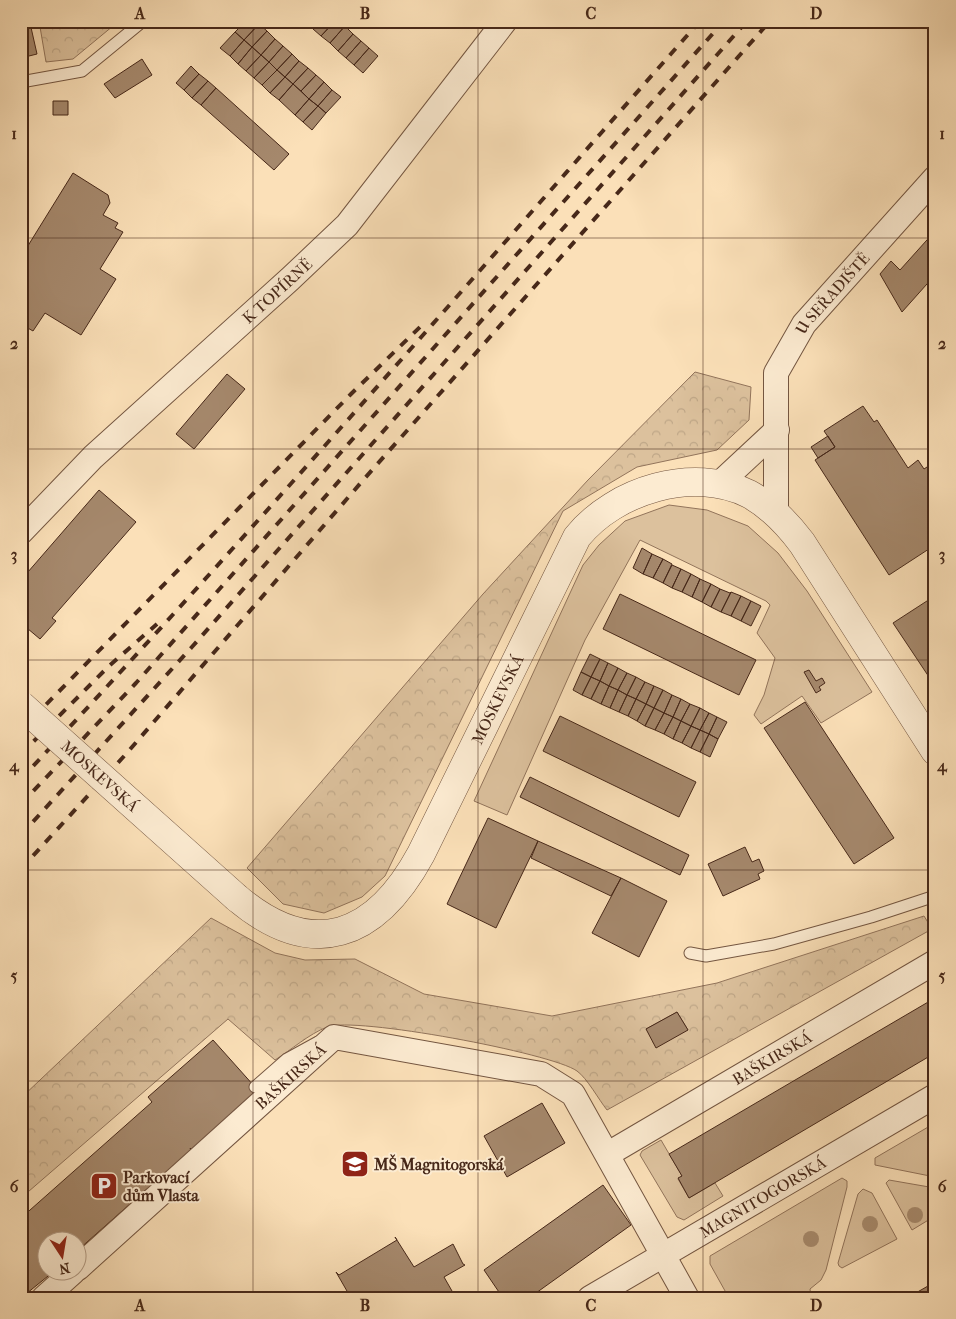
<svg xmlns="http://www.w3.org/2000/svg" width="956" height="1319" font-family="'IM FELL French Canon',serif">
<defs>
<pattern id="forest-crowns" width="20" height="18" patternUnits="userSpaceOnUse" patternTransform="scale(1.25)"><rect width="20" height="18" fill="#dcc19d"/><path d="M2 6a3 3 0 1 1 6 0M12 15a3 3 0 1 1 6 0" fill="none" stroke="#bea687"/></pattern>
</defs>
<rect width="100%" height="100%" fill="#fbe0b8"/>
<filter id="stains"><feTurbulence type="fractalNoise" baseFrequency=".004" numOctaves="4"/><feColorMatrix values="0 0 0 0 .2 0 0 0 0 .09 0 0 0 0 .02 0 0 0 .5 -.17"/></filter>
<radialGradient id="worn" r=".72"><stop offset=".6" stop-color="#630" stop-opacity="0"/><stop offset="1" stop-color="#630" stop-opacity=".3"/></radialGradient>
<path fill="#dcc19d" stroke="#92745b" d="M669 505 707 510 748 526 778 553 807 591 872 692 821 723 802 696 761 724 754 715 764 695 775 658 757 633 770 605 766 601 640 540 585 640 507 815 474 801 583 565 599 545 625 521Z
M935 1123V1177L875 1165V1158Z
M661 1140 682 1176 678 1179 689 1198 715 1183 723 1196 684 1220 677 1217 640 1155 642 1151Z
M842 1178 847 1181V1187L826 1270 821 1280 810 1289 811 1298H729L710 1264V1256Z
M889 1180 935 1188V1216L912 1230 886 1183Z
M863 1189 872 1193 897 1239 842 1268 839 1266 838 1263 858 1194Z"/>
<path fill="url(#forest-crowns)" stroke="#92745b" fill-rule="evenodd" d="M39 21H119L73 59 46 62Z
M695 372 751 387 749 420 717 450 637 467 563 511 385 876 362 897 324 913 283 904 247 868 483 594 588 480Z
M924 916 932 929 607 1110C599 1100 587 1078 577 1071 552 1053 354 1016 327 1027 309 1034 291 1050 275 1060L228 1019 21 1198V1098L211 918 275 953 305 960 355 959 424 994 552 1016 717 983ZM677 1012 688 1030 646 1029Z"/>
<path fill="#a5886c" stroke="#472819" d="M246 21H256L259 24 244 40 235 32Z
M320 21H335L321 36 313 29Z
M335 21 345 26 330 43 321 36Z
M30 23 37 54 21 58V25Z
M259 24 267 31 252 47 244 40Z
M345 26 353 34 338 51 330 43Z
M267 31 275 39 261 55 252 47Z
M235 32 244 40 230 56 220 48Z
M353 34 361 41 346 58 338 51Z
M275 39 283 46 269 62 261 55Z
M244 40 252 47 238 64 230 56Z
M361 41 369 48 354 65 346 58Z
M283 46 292 54 277 70 269 62Z
M252 47 261 55 246 71 238 64Z
M369 48 378 56 363 73 354 65Z
M292 54 299 61 285 77 277 70Z
M261 55 269 62 254 78 246 71Z
M142 59 152 75 115 98 104 84Z
M299 61 308 68 293 84 285 77Z
M269 62 277 70 262 85 254 78Z
M191 66 199 74 184 90 176 83Z
M308 68 316 75 301 91 293 84Z
M277 70 285 77 270 93 262 85Z
M199 74 208 81 192 98 184 90Z
M316 75 324 82 309 99 301 91Z
M285 77 293 84 279 100 270 93Z
M208 81 216 88 201 105 192 98Z
M324 82 332 90 318 106 309 99Z
M293 84 309 99 295 115 279 100Z
M216 88 289 154 274 170 201 105Z
M332 90 341 97 326 113 318 106Z
M309 99 318 106 303 122 295 115Z
M53 101H68V115H53Z
M318 106 326 113 312 130 303 122Z
M73 173 108 195 110 203 103 215 118 223 115 228 123 232 100 269 116 279 81 335 45 313 33 331 26 327 21 331V257Z
M935 231V275L902 312 880 274 891 261 900 270Z
M227 374 245 389 194 449 176 434Z
M863 406 874 422 877 420 908 468 918 460 924 469 933 463 935 466V545L889 575 815 460 835 447 824 431Z
M828 436 835 447 818 458 811 447Z
M99 490 136 522 52 618 56 621 40 639 21 623V580Z
M642 548 652 554 643 574 633 568Z
M652 554 663 559 653 578 643 574Z
M663 559 672 564 663 583 653 578Z
M672 565 681 569 672 588 663 583Z
M681 569 691 574 682 592 672 588Z
M691 574 700 579 692 597 682 592Z
M700 579 711 584 702 602 692 597Z
M711 584 720 589 711 607 702 602Z
M720 589 730 593 731 592 721 612 711 607Z
M731 592 741 596 731 616 721 612Z
M620 594 756 660 739 695 603 629Z
M741 596 751 601 741 621 731 616Z
M930 599 935 606V686L893 623Z
M751 601 761 606 751 626 741 621Z
M590 654 600 659 591 677 581 672Z
M600 659 608 663 600 681 591 677Z
M608 663 618 668 609 686 600 681Z
M618 668 627 673 618 690 609 686Z
M809 670 816 681 822 678 825 683 819 687 821 690 816 693 804 672Z
M581 672 591 677 582 695 573 690Z
M627 673 636 677 627 695 618 690Z
M591 677 600 681 591 699 582 695Z
M636 677 645 682 636 699 627 695Z
M600 681 609 686 601 704 591 699Z
M645 682 654 686 646 704 636 699Z
M609 686 618 690 610 708 601 704Z
M654 686 663 690 654 708 646 704Z
M618 690 627 695 619 712 610 708Z
M663 690 672 695 664 713 654 708Z
M627 695 636 699 628 716 619 712Z
M672 695 681 699 673 717 664 713Z
M636 699 646 704 637 721 628 716Z
M681 699 690 704 681 721 673 717Z
M805 702 894 838 854 864 764 728Z
M646 704 654 708 645 726 637 721Z
M690 704 700 708 691 726 681 721Z
M654 708 664 713 655 730 645 726Z
M700 708 709 713 700 730 691 726Z
M664 713 673 717 664 734 655 730Z
M709 713 717 717 709 734 700 730Z
M560 716 696 782 679 817 543 751Z
M673 717 681 721 673 739 664 734Z
M717 717 727 722 718 739 709 734Z
M681 721 691 726 682 743 673 739Z
M691 726 700 730 691 748 682 743Z
M700 730 709 734 700 752 691 748Z
M709 734 718 739 710 757 700 752Z
M530 777 689 855 680 875 520 797Z
M488 818 538 841 496 928 447 904Z
M538 841 621 878 611 896 531 858Z
M745 847 752 862 759 859 764 871 758 874 760 879 723 896 708 864Z
M621 878 667 901 639 957 592 933Z
M935 998V1053L689 1198 678 1178 682 1176 669 1154Z
M677 1012 688 1030 656 1048 646 1029Z
M213 1040 263 1096 196 1154 190 1148 191 1150 78 1250V1242H48V1272H53L21 1298V1218L152 1102 148 1097Z
M542 1103 565 1143 507 1177 484 1136Z
M603 1185 631 1225 529 1298H503L484 1270Z
M395 1237 414 1267 453 1244 463 1264 465 1265 444 1277 456 1298H351L336 1272 339 1275 397 1240Z
M935 1282V1298H907Z"/>
<g fill="none" stroke-linecap="round" stroke-linejoin="round">
<g stroke="#745641" stroke-width="13">
<path id="service" d="M21 82 82 71 143 21
M690 953 706 956 774 944 871 917 935 896
M255 1087 287 1059 318 1042"/>
</g>
<g stroke="#745641" stroke-width="26">
<g id="minor">
<path d="M719 484 777 430"/>
<path id="s1" d="M776 513V373L804 324 935 178"/>
<path id="s2" d="M21 532 93 457 290 279 347 225 505 21"/>
<path id="s3" d="M608 1154 935 962"/>
<path id="s4" d="M78 1268 334 1037 541 1074 573 1094 687 1298"/>
<path d="M44 1298 73 1272"/>
<path id="s5" d="M590 1298 935 1096"/>
</g>
</g>
<g stroke="#745641" stroke-width="29">
<g id="tertiary">
<path id="s6" d="M237 898C313 962 376 937 421 854L577 537C615 490 693 466 749 494 771 506 787 523 802 543L935 751"/>
</g>
</g>
<use href="#service" stroke="#fcebd1" stroke-width="11"/>
<use href="#minor" stroke="#fcebd1" stroke-width="24"/>
<use href="#tertiary" stroke="#fcebd1" stroke-width="28"/>
<path stroke="#472819" stroke-width="4" stroke-dasharray="9 9" stroke-linecap="butt" d="M21 730 351 394 421 326
M21 754 109 666 157 624
M21 779C253 532 475 275 700 21
M21 804 136 683 724 21
M21 835 191 648 747 21
M21 869 126 754 365 478 770 21"/>
<g stroke="#745641" stroke-width="29" stroke-linecap="butt">
<g id="tertiary-bridge">
<path id="s7" d="M21 705 237 898"/>
</g>
</g>
<use href="#tertiary-bridge" stroke="#fcebd1" stroke-width="28"/>
</g>
<g fill="#a88c6f">
<circle cx="915" cy="1215" r="8"/>
<circle cx="870" cy="1224" r="8"/>
<circle cx="811" cy="1239" r="8"/>
</g>
<path fill="none" stroke="#472819" stroke-width="1" stroke-opacity="0.55" d="M253 21V1298M478 21V1298M703 21V1298M21 238H935M21 449H935M21 660H935M21 870H935M21 1081H935"/>
<defs>
<g id="school-square" transform="scale(1.4375)"><rect x="-9" y="-9" width="18" height="18" rx="4" fill="#8f2418" stroke="#fcebd1"/><path d="M0-5L7-2L0 1L-7-2ZM-4 1L0 2.5L4 1V4Q0 6-4 4Z" fill="#fff"/></g>
<g id="parking-square" transform="scale(1.4375)"><rect x="-9" y="-9" width="18" height="18" rx="4" fill="#8f2418" stroke="#fcebd1"/><path d="M-3.5-5.5H1a3.5 3.5 0 0 1 0 7H-1V5.5H-3.5ZM-1-3.4V-.6H.8a1.4 1.4 0 0 0 0-2.8Z" fill="#fff"/></g>
</defs>
<g fill-rule="evenodd">
<use href="#school-square" x="355" y="1164"/>
<use href="#parking-square" x="104" y="1186"/>
</g>
<g text-anchor="middle" dominant-baseline="central" stroke-width="4" stroke-linejoin="round" paint-order="stroke">
<g font-size="16" fill="#472819" stroke="#fcebd1">
<text stroke="none"><textPath href="#s2" startOffset="352">K TOPÍRNĚ</textPath></text>
<text stroke="none"><textPath href="#s1" startOffset="238">U SEŘADIŠTĚ</textPath></text>
<text stroke="none"><textPath href="#s6" startOffset="400">MOSKEVSKÁ</textPath></text>
<text stroke="none"><textPath href="#s7" startOffset="106">MOSKEVSKÁ</textPath></text>
<text stroke="none"><textPath href="#s3" startOffset="190">BAŠKIRSKÁ</textPath></text>
<text stroke="none"><textPath href="#s4" startOffset="286">BAŠKIRSKÁ</textPath></text>
<text stroke="none"><textPath href="#s5" startOffset="200">MAGNITOGORSKÁ</textPath></text>
</g>
<g font-size="16" font-weight="bold" fill="#472819" stroke="#fcebd1" text-anchor="start">
<text x="374" y="1164">MŠ Magnitogorská</text>
<text x="123" y="1177">Parkovací<tspan x="123" dy="18">dům Vlasta</tspan></text>
</g>
</g>
<rect width="956" height="1319" fill="none" stroke="#fbe0b8" stroke-width="55"/>
<g transform="translate(62 1256) rotate(168)"><circle r="24" fill="#fcebd1" stroke="#b49d87"/>
<path d="M0-4L9 19L0 12L-9 19Z" fill="#8f2418"/>
<text y="-8" font-size="14" font-weight="bold" text-anchor="middle" fill="#472819">N</text>
</g>
<rect x="28" y="28" width="900" height="1264" fill="none" stroke="#472819" stroke-width="2"/>
<g font-size="16" text-anchor="middle" font-weight="bold" fill="#472819">
<text x="140" y="19">A</text>
<text x="365" y="19">B</text>
<text x="591" y="19">C</text>
<text x="816" y="19">D</text>
<text x="14" y="139">1</text>
<text x="942" y="139">1</text>
<text x="14" y="349">2</text>
<text x="942" y="349">2</text>
<text x="14" y="560">3</text>
<text x="942" y="560">3</text>
<text x="14" y="771">4</text>
<text x="942" y="771">4</text>
<text x="14" y="981">5</text>
<text x="942" y="981">5</text>
<text x="14" y="1192">6</text>
<text x="942" y="1192">6</text>
<text x="140" y="1311">A</text>
<text x="365" y="1311">B</text>
<text x="591" y="1311">C</text>
<text x="816" y="1311">D</text>
</g>
<rect width="100%" height="100%" filter="url(#stains)"/>
<rect width="100%" height="100%" fill="url(#worn)"/>
</svg>
